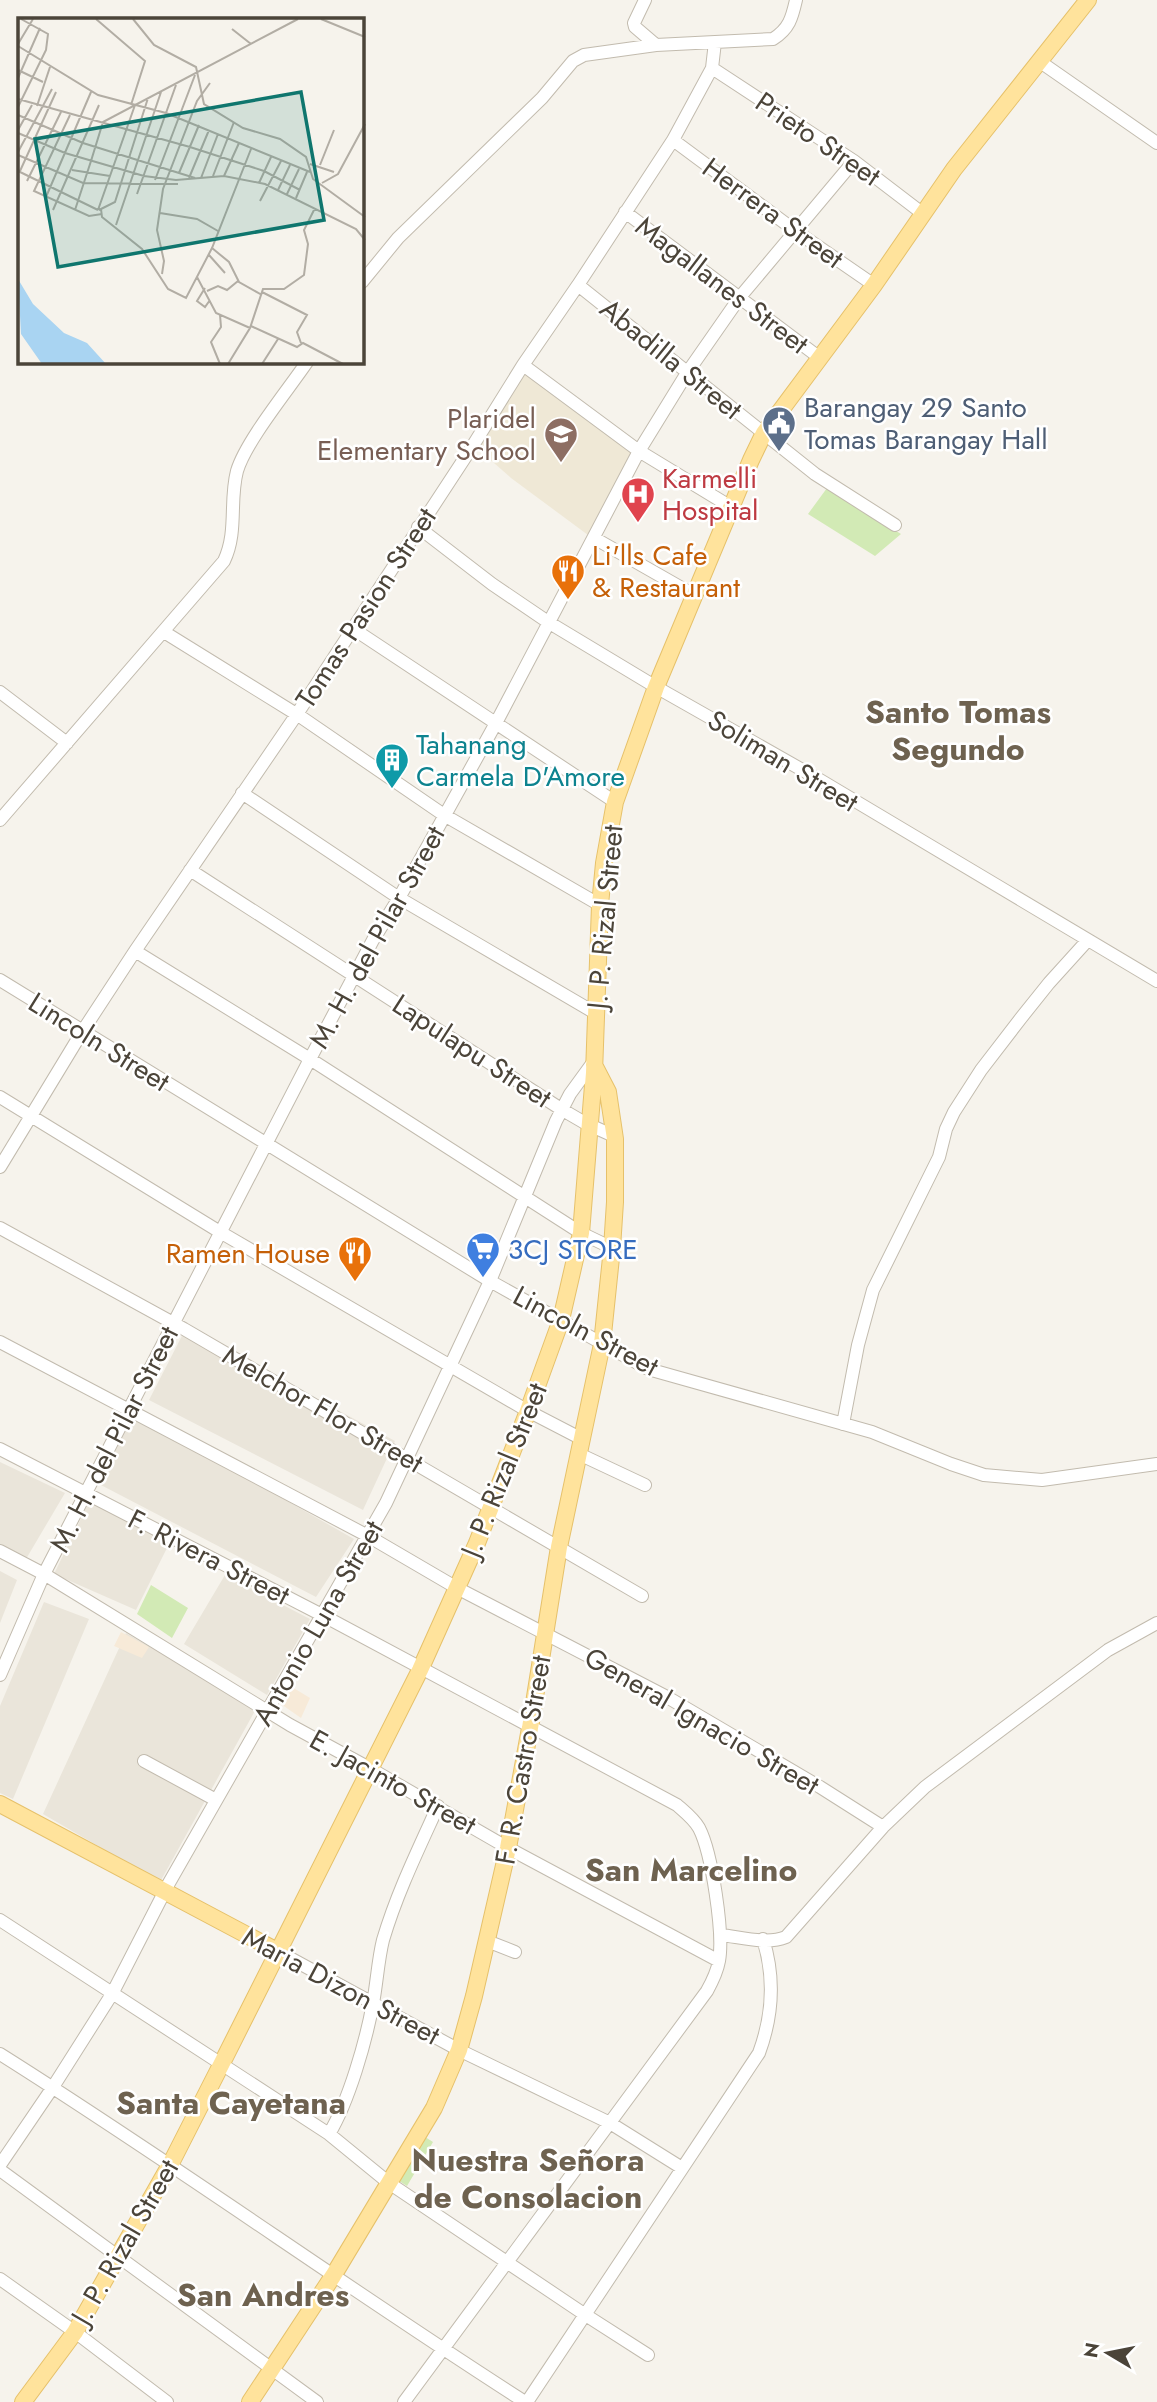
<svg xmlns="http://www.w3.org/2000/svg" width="1157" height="2402" font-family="Jost,sans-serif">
<rect width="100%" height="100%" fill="#f6f3ec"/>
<path fill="#eae5da" d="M186 1328 395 1441 363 1510 149 1400Z
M134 1414 354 1539 316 1597 99 1484Z
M0 1462 65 1493 26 1559 0 1546Z
M91 1498 172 1538 136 1610 54 1574Z
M0 1571 17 1580 0 1623Z
M225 1575 310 1619 267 1695 184 1644Z
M44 1602 89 1619 13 1799 0 1793V1706Z
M126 1633 256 1709 160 1882 43 1814Z"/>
<path fill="#f7ead8" d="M121 1632 149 1647 142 1658 114 1646Z
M292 1687 310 1698 301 1718 281 1704Z"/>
<path fill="#efe8d6" d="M522 371 634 451 588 535 511 478 478 449Z"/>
<path fill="#d2eab5" d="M827 488 901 534 875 556 808 514Z
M151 1585 188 1608 172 1638 137 1614Z
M422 2135 433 2142 407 2186 396 2179Z"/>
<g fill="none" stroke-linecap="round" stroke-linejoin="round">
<g stroke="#c2bbae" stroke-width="14">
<path id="minor" d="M645 0 634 23 635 27 656 45
M1039 61 1157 143
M712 68 854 161 922 213
M673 140 797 232 874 285
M625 212 820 358
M362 282 398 238 542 98 573 61 584 55 656 45 773 39C789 29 792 18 796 0
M578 285 815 474 895 525
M523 365 639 451 731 507
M418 527 492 584 548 622 656 687 820 780 1157 981
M594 538 694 595
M352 628 615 802
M164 632 301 717 444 815 600 905
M0 692 67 743
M242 793 399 898 597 1014
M0 820 224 561C238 532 229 501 237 471 246 441 288 390 307 362
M190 870 561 1109 585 1123 614 1136
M135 951 310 1059 581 1233 612 1248
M0 980 490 1281 648 1369 872 1432 951 1464 984 1475 1042 1480 1157 1464
M0 1097 220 1232 528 1411 582 1439
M0 1167 82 1032 135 951 297 714 472 447 523 365 578 285 673 140 712 68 715 42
M0 1228 184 1329 642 1596
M0 1342 368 1536 457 1588 667 1697 820 1787 883 1827
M843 1424 858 1345 873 1290 939 1157 946 1129 954 1112 981 1070 1021 1018 1049 983 1087 941
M0 1449 322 1615 677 1805C685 1812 694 1819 699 1828 712 1853 724 1934 719 1961 717 1972 712 1982 707 1991L404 2402
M579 1454 645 1485
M0 1551 44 1574 290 1725 371 1769 508 1848 719 1961
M0 1675 44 1574 310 1059 373 940 399 898 496 723 639 451 687 373 740 297 854 161
M144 1761 216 1800
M0 1920 329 2134 389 2183 584 2314 648 2355
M721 1935C740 1937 767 1945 786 1937L883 1827 925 1787 1108 1650 1157 1623
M487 1941 515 1952
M277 1951 459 2050 610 2123 682 2168
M0 2054C178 2166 348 2289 525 2402
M329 2134C349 2101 366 2041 373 2003 377 1982 378 1960 383 1940 397 1893 418 1850 438 1806
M0 2165 53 2087 112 1994 169 1883 386 1503 490 1281 556 1121 570 1094 594 1061
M0 2170 317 2402
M0 2279 75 2332 167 2402
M527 2402 759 2053C773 2015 775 1977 763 1939"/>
</g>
<g stroke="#e6c16a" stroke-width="18">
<path id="major" d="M0 1804 277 1951
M23 2402 75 2332 170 2165 221 2065 420 1670 477 1543 528 1411 561 1320 581 1233 594 1073 600 905 604 863 615 802 656 687 751 460 764 433 874 285 954 169 1088 0
M250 2402 333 2276 434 2108 459 2050 474 1996 508 1848 530 1728 559 1547 602 1344 612 1248 615 1202V1139L608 1092 594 1065"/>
</g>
<use href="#minor" stroke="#fff" stroke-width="12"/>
<use href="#major" stroke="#ffe39c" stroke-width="16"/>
</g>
<defs>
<g id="civic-pin" transform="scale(1.75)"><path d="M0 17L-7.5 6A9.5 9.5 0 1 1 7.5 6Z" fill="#5c6f8a" stroke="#fff"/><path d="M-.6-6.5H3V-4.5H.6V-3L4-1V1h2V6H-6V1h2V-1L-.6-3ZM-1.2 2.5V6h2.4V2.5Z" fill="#fff"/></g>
<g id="school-pin" transform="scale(1.75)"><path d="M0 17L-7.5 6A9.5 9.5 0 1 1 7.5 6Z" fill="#8d6e63" stroke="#fff"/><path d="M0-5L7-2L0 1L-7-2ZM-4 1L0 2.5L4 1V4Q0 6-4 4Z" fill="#fff"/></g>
<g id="hospital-pin" transform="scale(1.75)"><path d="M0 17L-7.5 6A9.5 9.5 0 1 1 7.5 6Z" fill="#e0444e" stroke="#fff"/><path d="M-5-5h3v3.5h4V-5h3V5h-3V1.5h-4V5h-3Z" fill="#fff"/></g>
<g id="restaurant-pin" transform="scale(1.75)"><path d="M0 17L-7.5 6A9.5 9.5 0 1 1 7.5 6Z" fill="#e8710a" stroke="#fff"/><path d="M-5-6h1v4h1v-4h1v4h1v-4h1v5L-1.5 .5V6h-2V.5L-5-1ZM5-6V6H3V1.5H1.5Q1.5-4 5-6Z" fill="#fff"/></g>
<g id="building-pin" transform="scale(1.75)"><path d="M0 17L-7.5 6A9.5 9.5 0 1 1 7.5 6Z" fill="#0f9aa8" stroke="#fff"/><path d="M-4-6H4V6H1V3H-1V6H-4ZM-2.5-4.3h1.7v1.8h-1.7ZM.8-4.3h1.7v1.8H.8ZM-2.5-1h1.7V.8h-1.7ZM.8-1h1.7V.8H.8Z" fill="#fff"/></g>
<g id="supermarket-pin" transform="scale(1.75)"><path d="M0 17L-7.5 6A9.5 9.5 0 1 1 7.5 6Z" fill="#3f7fe0" stroke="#fff"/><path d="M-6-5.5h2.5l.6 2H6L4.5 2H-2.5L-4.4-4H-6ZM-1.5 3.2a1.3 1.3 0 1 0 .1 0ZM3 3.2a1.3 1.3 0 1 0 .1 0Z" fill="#fff"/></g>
</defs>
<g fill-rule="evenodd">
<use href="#civic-pin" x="779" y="423"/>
<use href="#school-pin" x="561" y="434"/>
<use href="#hospital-pin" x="638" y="494"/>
<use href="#restaurant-pin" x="568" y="571"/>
<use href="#building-pin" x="392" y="760"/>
<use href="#supermarket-pin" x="483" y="1249"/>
<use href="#restaurant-pin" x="355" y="1253"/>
</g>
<g text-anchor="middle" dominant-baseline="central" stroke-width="5" stroke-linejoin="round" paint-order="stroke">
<g font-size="28" fill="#4b4439" stroke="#fff">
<text transform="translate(818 139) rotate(34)">Prieto Street</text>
<text transform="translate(773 213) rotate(36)">Herrera Street</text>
<text transform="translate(722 285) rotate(37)">Magallanes Street</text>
<text transform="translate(671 359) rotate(39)">Abadilla Street</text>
<text transform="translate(366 608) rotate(-57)">Tomas Pasion Street</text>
<text transform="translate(783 761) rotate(31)">Soliman Street</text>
<text transform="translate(605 917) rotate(-85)">J. P. Rizal Street</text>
<text transform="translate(377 937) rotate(-61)">M. H. del Pilar Street</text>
<text transform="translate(99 1042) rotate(32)">Lincoln Street</text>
<text transform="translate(472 1051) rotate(33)">Lapulapu Street</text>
<text transform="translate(586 1331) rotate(28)">Lincoln Street</text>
<text transform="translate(323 1409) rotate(30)">Melchor Flor Street</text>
<text transform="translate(114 1439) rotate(-63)">M. H. del Pilar Street</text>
<text transform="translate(504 1470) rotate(-68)">J. P. Rizal Street</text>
<text transform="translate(209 1557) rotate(27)">F. Rivera Street</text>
<text transform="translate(318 1623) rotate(-60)">Antonio Luna Street</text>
<text transform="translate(702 1721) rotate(30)">General Ignacio Street</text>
<text transform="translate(523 1760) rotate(-80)">F. R. Castro Street</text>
<text transform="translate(393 1782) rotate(29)">E. Jacinto Street</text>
<text transform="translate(341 1986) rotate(28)">Maria Dizon Street</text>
<text transform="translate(125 2242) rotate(-60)">J. P. Rizal Street</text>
</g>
<g font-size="28" fill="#4e5e75" stroke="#fff" text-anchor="start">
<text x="804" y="407">Barangay 29 Santo<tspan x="804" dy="32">Tomas Barangay Hall</tspan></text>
</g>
<g font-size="28" fill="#785e54" stroke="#fff" text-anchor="end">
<text x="536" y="418">Plaridel<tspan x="536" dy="32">Elementary School</tspan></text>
</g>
<g font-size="28" fill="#be3a42" stroke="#fff" text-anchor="start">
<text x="662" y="478">Karmelli<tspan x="662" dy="32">Hospital</tspan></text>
</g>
<g font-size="28" fill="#c56008" stroke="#fff" text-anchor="start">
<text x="592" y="555">Li'lls Cafe<tspan x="592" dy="32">&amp; Restaurant</tspan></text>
<text x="330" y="1253" text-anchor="end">Ramen House</text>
</g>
<g font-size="28" fill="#0d838f" stroke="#fff" text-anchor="start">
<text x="416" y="744">Tahanang<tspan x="416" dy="32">Carmela D'Amore</tspan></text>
</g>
<g font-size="28" fill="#366cbe" stroke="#fff" text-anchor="start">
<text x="508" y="1249">3CJ STORE</text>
</g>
<g font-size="32" font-weight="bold" fill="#6e6250" stroke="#fff">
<text x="958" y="712">Santo Tomas<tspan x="958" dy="37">Segundo</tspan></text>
<text x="691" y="1870">San Marcelino</text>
<text x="231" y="2103">Santa Cayetana</text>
<text x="528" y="2160">Nuestra Señora<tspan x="528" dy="37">de Consolacion</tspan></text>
<text x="263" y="2295">San Andres</text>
</g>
</g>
<g transform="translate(18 18)">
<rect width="346" height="346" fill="#f6f3ec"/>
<path d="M0 261 15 286 46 315 69 325 88 346H24L3 316Z" fill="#a9d4f2"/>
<path fill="none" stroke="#b2ada4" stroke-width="2" d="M78 1 127 43 113 87M115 1 136 27 178 49 186 86 225 110 262 121 288 139 295 161 347 199M303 1 347 19M214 11 233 26M0 26 15 1M0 28 80 77 148 95 292 154M0 52 25 64M0 60 22 10M0 81 172 129 246 153 282 172M19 88 32 49M0 89 28 32 30 16 3 1M0 97 65 125 177 160M52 97 16 173 71 198 84 196M0 112 14 87M0 115 47 135 126 158 158 162 206 158 247 166 338 211 347 222M0 134 34 71M0 137 65 165 160 166M73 143 85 104 280 1M292 146 316 154M302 147 316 112M54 152 92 158M0 153 80 192M2 153 38 74M161 155 181 107M195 158 216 104M206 158 221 125M171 160 191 112M183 160 200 116M137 162 177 57M9 163 43 94M241 165 253 139M304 165 320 156 347 106M260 172 272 147M119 176 158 67M269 176 281 151M28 179 73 74M278 180 289 154M242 183 263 143M83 191 84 199 124 231 150 271 168 280 194 230 233 131M35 192 81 87M57 192 73 143M80 192 117 87M81 192 97 184 130 80M142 195 179 201 200 213M98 207 143 74M194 230 211 244 221 264 244 277M191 237 207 255M144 256 146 243 139 212 145 171 179 83 192 65M179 259 198 295 232 310M187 270 179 283 187 289 192 282M189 273 200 268 209 272 220 263M244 274 289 297 279 314 283 325M233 308 279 329 285 325 325 346M202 346 193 324 203 309 202 297M210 346 232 310 245 271H266L286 257 290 226 286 212 297 190M244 346 260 321"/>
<path fill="#0f766e" fill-opacity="0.15" stroke="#0f766e" stroke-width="3.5" d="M283 74 306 202 40 249 17 121Z"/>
<rect width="346" height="346" fill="none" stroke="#4b4439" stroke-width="3.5"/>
</g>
<g transform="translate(1108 2353) rotate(280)" stroke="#ffffff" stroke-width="5" paint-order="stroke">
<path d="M0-5L12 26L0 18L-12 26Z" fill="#4b4439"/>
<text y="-10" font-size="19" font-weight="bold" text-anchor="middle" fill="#4b4439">N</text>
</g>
</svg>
